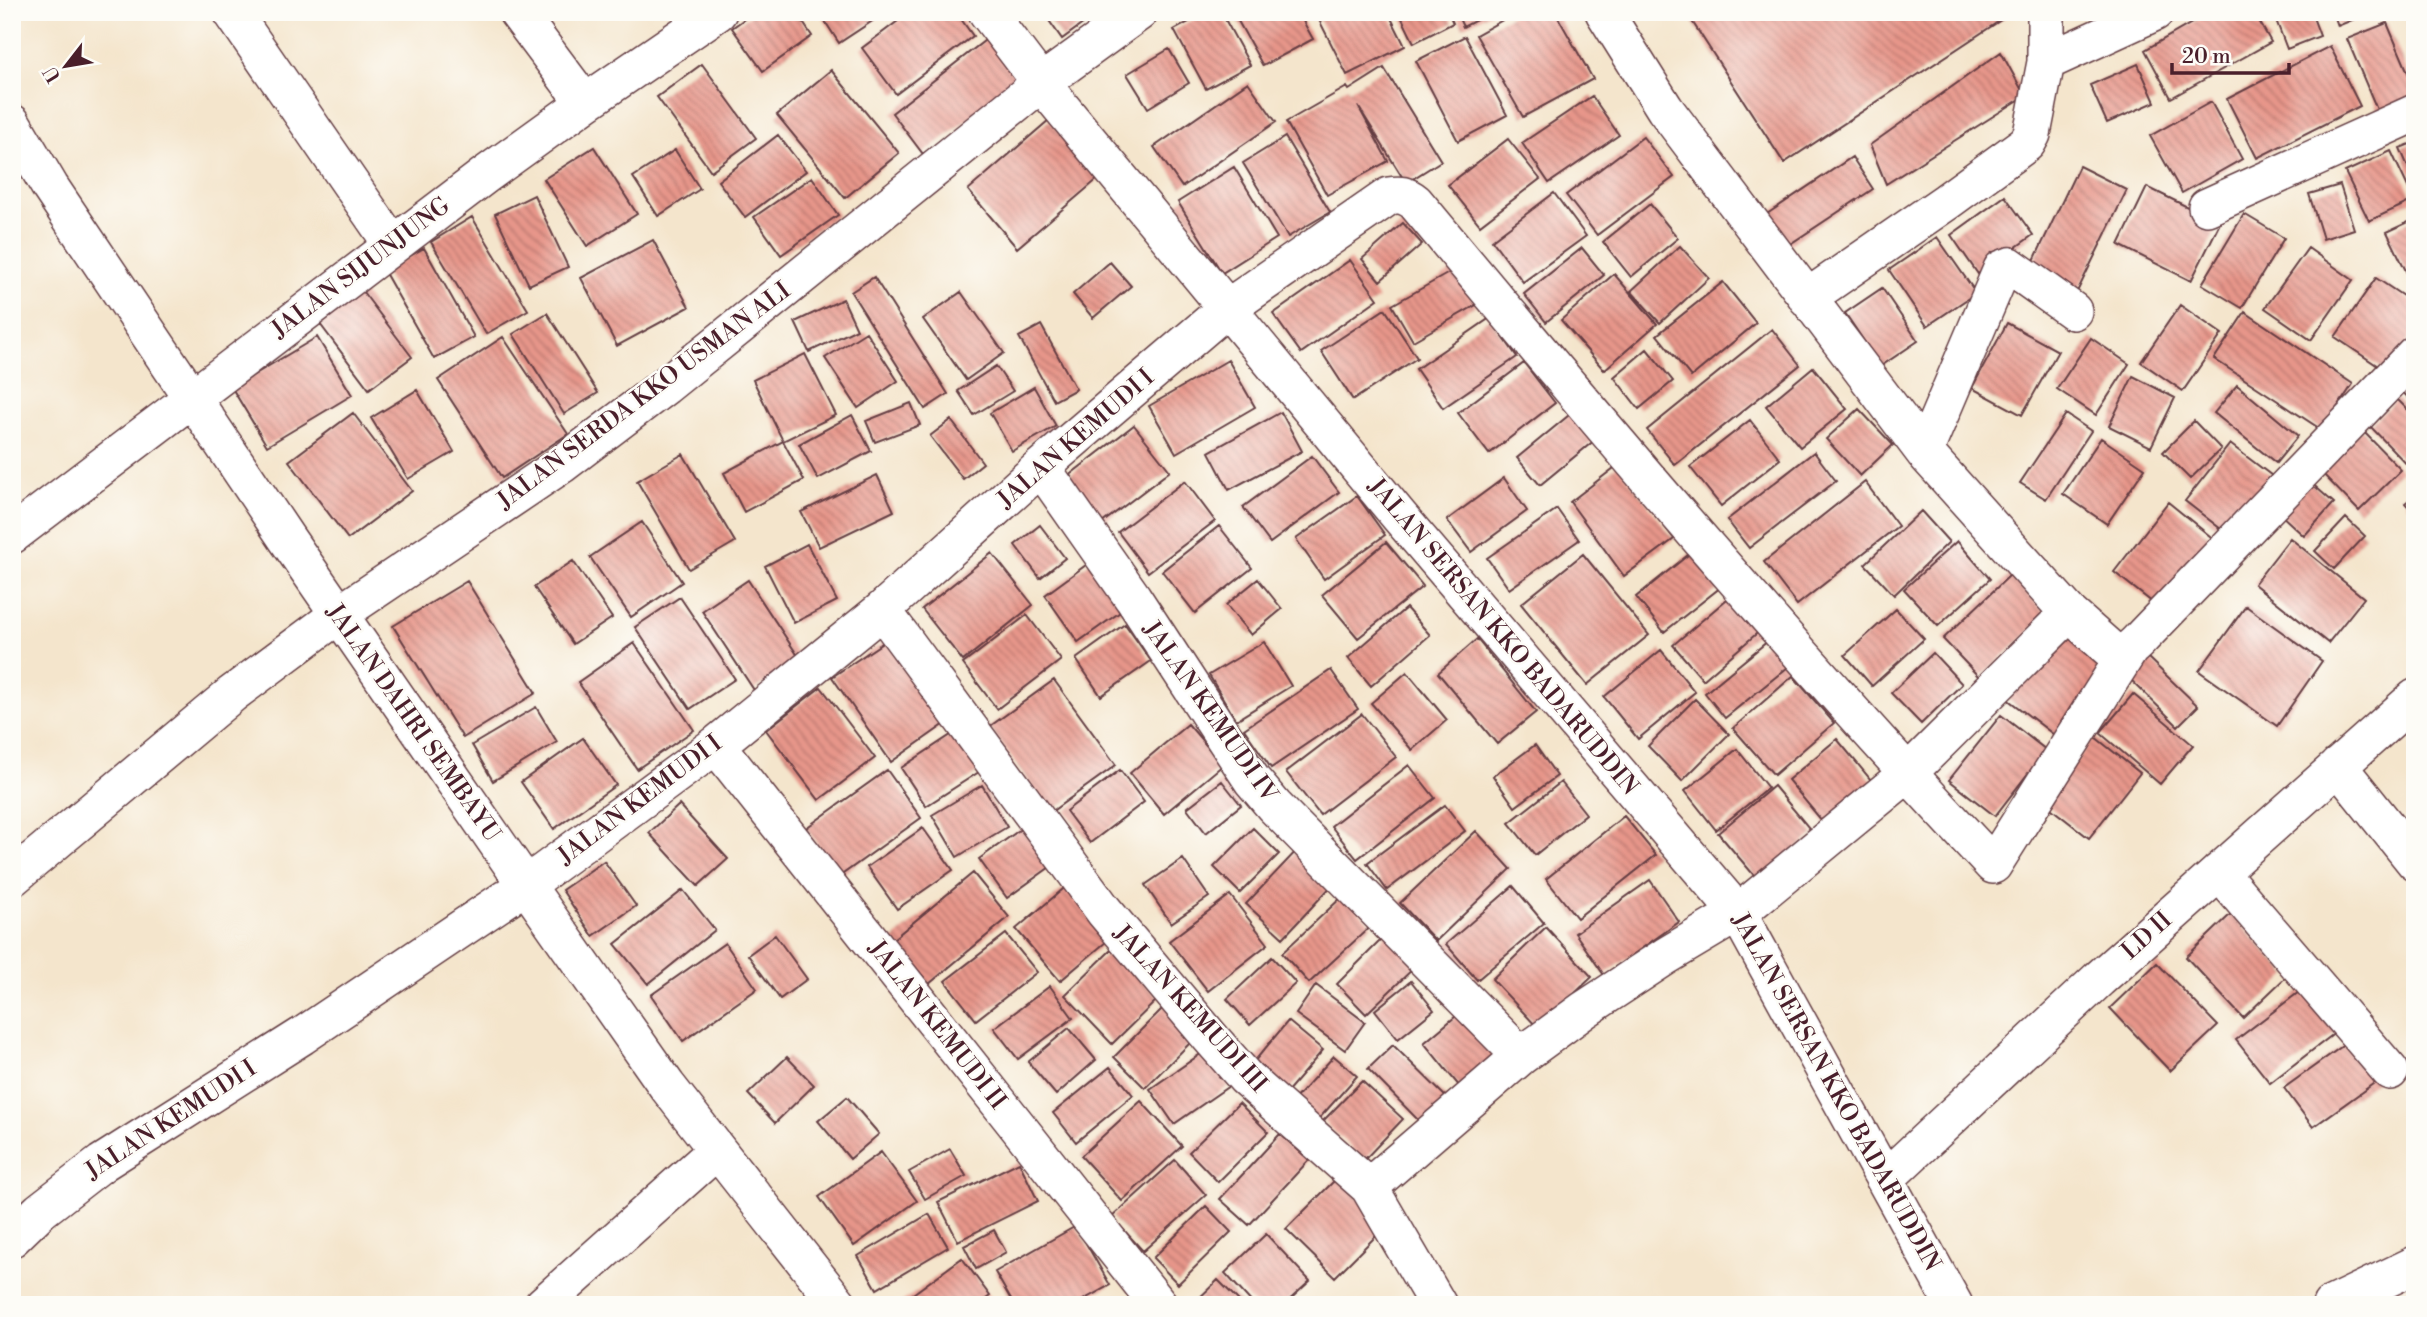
<svg xmlns="http://www.w3.org/2000/svg" width="2427" height="1317" font-family="'Libre Bodoni',serif">
<defs>
<pattern id="building-back-hatch" width="6" height="6" patternUnits="userSpaceOnUse" patternTransform="scale(1.75)"><rect width="6" height="6" fill="#e7968a"/><path d="M-1 5l2 2M0 0l6 6M5-1l2 2" fill="none" stroke="#bd7a71"/></pattern>
</defs>
<rect width="100%" height="100%" fill="#fdfcf7"/>
<filter id="ink" filterUnits="userSpaceOnUse"><feTurbulence type="fractalNoise" baseFrequency=".0143" numOctaves="2"/><feDisplacementMap in="SourceGraphic" scale="14" xChannelSelector="R" yChannelSelector="G"/><feConvolveMatrix kernelMatrix="1 2 1 2 8 2 1 2 1" color-interpolation-filters="sRGB"/></filter>
<filter id="wash" filterUnits="userSpaceOnUse"><feTurbulence type="fractalNoise" baseFrequency=".00686" numOctaves="4" result="noise"/><feDisplacementMap in="SourceGraphic" scale="28" xChannelSelector="R" yChannelSelector="G"/><feGaussianBlur stdDeviation="1.57" result="paint"/><feColorMatrix in="noise" values="0 0 0 0 0 0 0 0 0 0 0 0 0 0 0 0 0 1.4 0 .05"/><feComposite in="paint" operator="in"/></filter>
<g filter="url(#wash)">
<rect width="100%" height="100%" fill="#f4e5cc"/>
<g id="blocks">
<path fill="url(#building-back-hatch)" d="M754 12H796L812 36 763 71 732 28Z
M819 12H886L839 43Z
M910 12H956L973 36 896 94 862 48Z
M1043 12H1099L1062 39Z
M1207 12H1221L1250 65 1206 89 1174 30Z
M1233 12H1298L1313 39 1263 66Z
M1315 12H1388L1405 46 1347 75Z
M1399 12H1448L1453 23 1414 43Z
M1456 12H1492L1463 27Z
M1517 12H1555L1593 79 1523 117 1476 35Z
M1686 12H2013L1784 163Z
M2211 12H2254L2271 42 2171 98 2145 50Z
M2273 12H2311L2320 36 2287 49Z
M2333 12H2371L2338 26Z
M2387 23 2415 89V97L2378 112 2347 39Z
M993 34 1025 75 923 154 892 113Z
M1465 36 1507 115 1458 141 1416 61Z
M2330 46 2360 106 2257 158 2227 99Z
M1169 49 1189 83 1148 108 1127 74Z
M2001 52 2025 96 1886 184 1870 145Z
M702 64 756 138 711 171 657 97Z
M2138 64 2155 102 2107 123 2090 85Z
M1384 68 1441 161 1406 183 1358 106 1388 161 1327 195 1286 122 1347 87 1349 90Z
M831 70 899 153 845 198 777 115Z
M1248 82 1276 122 1182 187 1154 147Z
M1592 96 1619 135 1549 183 1522 143Z
M2211 102 2242 159 2182 193 2150 136Z
M1049 120 1099 178 1017 248 968 190Z
M778 135 806 171 745 217 718 181Z
M1285 137 1330 212 1288 237 1243 163Z
M1643 137 1674 177 1597 235 1566 195Z
M1508 139 1540 179 1480 225 1448 185Z
M2415 142V183L2400 148Z
M594 147 637 214 587 246 544 179Z
M675 150 700 189 658 216 633 177Z
M2391 151 2414 200 2369 221 2345 172Z
M1852 157 1873 189 1784 248 1764 216Z
M2079 166 2127 190 2076 294 2029 271Z
M1234 167 1277 238 1222 273 1178 202Z
M812 177 838 215 781 255 754 217Z
M2340 185 2354 229 2323 239 2309 194Z
M2147 187 2220 223 2191 281 2119 245Z
M1554 193 1586 236 1523 282 1492 240Z
M534 195 568 267 529 285 495 214Z
M2005 196 2033 235 1978 274 1951 235Z
M1650 204 1678 238 1631 277 1603 242Z
M2244 214 2284 238 2242 308 2202 284Z
M472 217 528 310 486 334 431 242Z
M2415 219V275L2409 277 2387 232Z
M1403 223 1422 244 1380 281 1362 259Z
M1937 237 1976 293 1927 326 1889 270Z
M653 240 689 307 617 346 581 278Z
M1680 246 1709 278 1660 323 1631 291Z
M424 248 474 337 434 359 384 271Z
M1582 248 1604 275 1546 322 1524 294Z
M2308 248 2353 280 2311 340 2265 308Z
M1350 260 1378 299 1301 353 1273 314Z
M1110 262 1131 286 1093 318 1073 294Z
M1456 269 1476 305 1413 341 1392 305Z
M1614 274 1657 324 1604 370 1561 320Z
M874 277 948 394 925 409 851 292Z
M2376 278 2415 304V330L2387 372 2335 337Z
M1723 282 1756 323 1691 377 1657 335Z
M360 288 412 357 369 389 317 320Z
M1882 288 1918 341 1881 366 1845 313Z
M961 292 1004 353 966 380 923 319Z
M843 299 857 329 809 352 795 322Z
M2180 305 2222 334 2183 391 2141 362Z
M1385 309 1417 358 1353 400 1321 351Z
M2245 312 2353 384 2322 430 2214 359Z
M547 313 598 393 564 414 513 334Z
M1490 318 1517 357 1443 408 1416 369Z
M2007 323 2058 351 2022 415 1972 388Z
M1041 325 1076 389 1054 401 1019 337Z
M1772 329 1800 365 1675 465 1647 430Z
M866 332 898 381 858 408 825 358Z
M317 337 352 395 267 446 232 388Z
M503 337 568 434 502 478 438 380Z
M2091 338 2129 364 2096 415 2057 389Z
M1647 349 1673 381 1639 409 1614 377Z
M805 354 836 415 783 441 753 380Z
M1228 360 1255 407 1176 453 1149 406Z
M1524 363 1555 403 1489 454 1458 413Z
M996 366 1013 391 974 415 958 391Z
M1813 367 1847 409 1800 447 1766 406Z
M2415 374V405L2399 388Z
M2133 376 2175 398 2151 447 2109 426Z
M2237 385 2298 436 2276 463 2214 413Z
M1034 387 1056 426 1012 451 990 413Z
M417 390 454 452 408 479 371 418Z
M2397 399 2415 417V473L2369 425Z
M911 403 920 425 875 442 866 421Z
M1859 409 1893 445 1860 476 1826 439Z
M1574 411 1596 439 1540 485 1517 458Z
M1281 412 1302 451 1229 490 1209 452Z
M353 413 412 491 348 539 289 461Z
M2066 414 2091 431 2046 499 2020 483Z
M852 415 871 451 818 479 799 444Z
M951 420 983 463 963 479 930 436Z
M1750 420 1780 459 1721 506 1690 467Z
M2194 421 2221 449 2190 479 2163 452Z
M1134 425 1170 471 1102 523 1067 477Z
M2361 429 2401 470 2359 511 2319 470Z
M2101 438 2145 468 2107 524 2063 494Z
M783 441 804 480 744 512 724 473Z
M2230 444 2276 479 2230 536 2185 501Z
M1814 452 1836 481 1749 548 1727 520Z
M683 454 735 542 689 569 637 481Z
M1312 456 1339 492 1270 543 1243 507Z
M1618 465 1674 539 1624 576 1570 502Z
M877 475 894 511 819 547 801 512Z
M1504 478 1527 511 1471 552 1447 520Z
M1185 481 1215 521 1148 572 1118 532Z
M2309 481 2334 503 2304 536 2280 514Z
M1865 482 1898 526 1797 605 1764 562Z
M2415 495V514L2405 503Z
M1357 496 1385 535 1324 579 1296 539Z
M2168 502 2216 541 2162 610 2114 572Z
M1557 509 1579 540 1509 589 1487 558Z
M1921 511 1949 542 1894 595 1865 564Z
M2346 518 2365 536 2334 569 2315 551Z
M642 522 682 582 631 617 590 557Z
M1040 525 1065 558 1040 578 1015 545Z
M1219 526 1252 568 1195 613 1162 571Z
M2290 538 2364 598 2328 643 2254 584Z
M1957 541 1990 579 1938 626 1904 589Z
M1386 542 1423 586 1358 638 1322 595Z
M807 544 837 601 794 623 765 566Z
M1698 547 1726 583 1664 632 1636 597Z
M992 553 1033 605 963 661 922 609Z
M1583 554 1649 635 1587 685 1521 604Z
M1097 557 1130 605 1078 642 1045 595Z
M573 561 612 618 573 644 534 587Z
M2010 575 2047 615 1980 678 1943 639Z
M1258 579 1282 609 1251 635 1226 605Z
M748 580 800 659 754 690 702 611Z
M467 581 536 693 463 738 393 626Z
M1733 594 1763 628 1703 680 1673 645Z
M680 597 735 679 690 709 635 627Z
M2246 606 2322 661 2277 726 2199 671Z
M1406 608 1430 635 1371 686 1348 658Z
M1896 609 1924 639 1872 686 1845 655Z
M1027 615 1061 660 997 709 963 664Z
M1125 624 1151 661 1101 696 1076 659Z
M2065 626 2106 664 2062 741 2002 695Z
M1477 639 1536 712 1497 744 1438 673Z
M887 640 945 724 891 762 832 677Z
M1768 641 1788 667 1725 718 1705 693Z
M1264 642 1291 686 1236 720 1209 675Z
M634 643 694 730 637 769 578 682Z
M1661 650 1695 692 1638 739 1604 697Z
M1933 653 1962 684 1921 724 1891 693Z
M2145 655 2198 706 2178 726 2126 675Z
M1331 670 1358 709 1271 768 1244 729Z
M1407 672 1447 720 1412 750 1371 703Z
M1793 676 1834 723 1774 775 1733 728Z
M1054 680 1116 765 1051 812 989 727Z
M821 687 875 758 819 800 766 730Z
M2133 694 2193 745 2160 784 2100 733Z
M1695 699 1729 734 1682 781 1648 746Z
M536 707 557 742 493 781 472 745Z
M1362 714 1396 757 1320 815 1286 772Z
M2001 715 2046 750 1995 816 1949 780Z
M1188 724 1223 765 1164 814 1130 773Z
M957 731 982 770 926 806 901 768Z
M2095 737 2140 773 2089 838 2043 802Z
M583 738 616 785 554 829 521 782Z
M1837 739 1876 786 1827 827 1788 780Z
M1535 745 1557 776 1515 807 1493 776Z
M1737 749 1768 788 1716 830 1685 791Z
M1409 765 1435 798 1357 859 1331 826Z
M887 770 921 818 840 876 806 828Z
M1120 770 1144 802 1090 843 1066 811Z
M1222 781 1241 805 1206 833 1187 808Z
M1561 782 1586 814 1535 855 1509 823Z
M982 785 1007 827 957 857 932 815Z
M1774 786 1814 834 1758 880 1718 833Z
M679 805 728 859 698 886 649 833Z
M1445 805 1465 831 1387 890 1367 863Z
M1624 816 1656 855 1577 918 1546 879Z
M1029 823 1057 862 1007 898 979 859Z
M923 828 953 870 897 909 867 867Z
M1253 828 1279 854 1240 893 1214 867Z
M1476 831 1511 869 1436 941 1400 903Z
M1300 847 1336 881 1283 938 1246 904Z
M1183 859 1209 897 1171 923 1145 885Z
M604 861 636 906 593 936 562 890Z
M973 873 1009 917 929 984 892 940Z
M1650 880 1679 922 1604 975 1575 933Z
M1069 884 1113 936 1060 981 1016 929Z
M1513 886 1544 923 1477 980 1446 944Z
M683 890 715 930 648 984 615 944Z
M1230 895 1268 944 1208 991 1169 941Z
M1344 895 1372 925 1309 983 1282 953Z
M2231 914 2288 975 2243 1018 2186 957Z
M1546 927 1592 977 1538 1028 1492 979Z
M1390 931 1420 962 1366 1014 1337 984Z
M1006 934 1037 972 976 1020 945 981Z
M775 935 807 979 780 999 748 955Z
M725 943 757 989 683 1041 651 995Z
M1112 949 1159 998 1112 1044 1065 995Z
M1272 957 1296 983 1250 1025 1227 999Z
M2157 963 2218 1026 2170 1071 2110 1008Z
M1411 981 1434 1010 1398 1039 1375 1010Z
M1316 985 1365 1022 1345 1050 1296 1014Z
M1050 986 1073 1018 1018 1059 994 1028Z
M2307 986 2340 1029 2270 1083 2236 1040Z
M1166 1005 1197 1036 1145 1088 1114 1057Z
M1468 1006 1504 1050 1460 1087 1424 1043Z
M1288 1021 1323 1050 1287 1092 1253 1063Z
M1069 1028 1096 1060 1056 1095 1028 1062Z
M2348 1042 2377 1081 2313 1127 2284 1088Z
M1393 1045 1450 1101 1425 1127 1368 1069Z
M1205 1051 1229 1086 1174 1124 1150 1089Z
M1334 1056 1357 1076 1316 1122 1293 1101Z
M787 1057 814 1085 775 1123 748 1094Z
M1110 1067 1133 1095 1076 1142 1053 1113Z
M1362 1081 1403 1119 1364 1160 1323 1121Z
M847 1097 879 1134 850 1159 818 1121Z
M1141 1101 1182 1146 1122 1201 1081 1156Z
M1239 1103 1268 1132 1218 1182 1189 1152Z
M1280 1134 1309 1160 1249 1225 1220 1199Z
M950 1149 966 1176 925 1199 909 1172Z
M881 1152 917 1201 854 1246 819 1197Z
M1175 1160 1206 1195 1143 1251 1112 1217Z
M1019 1162 1038 1201 958 1241 938 1202Z
M1338 1177 1387 1225 1335 1277 1286 1229Z
M1206 1206 1231 1232 1178 1284 1153 1258Z
M929 1214 948 1247 877 1289 858 1256Z
M1076 1226 1110 1285 1074 1305H1014L995 1272Z
M994 1230 1006 1252 976 1269 964 1246Z
M1266 1234 1310 1281 1284 1305H1254L1225 1273Z
M962 1258 990 1296 978 1305H898Z
M1218 1280 1243 1305H1192Z"/>
</g>
</g>
<g filter="url(#ink)">
<use href="#blocks" fill-opacity="0" stroke="#643d43" stroke-width="2"/>
<g fill="none" stroke-linecap="round" stroke-linejoin="round">
<g stroke="#643d43" stroke-width="40">
<path id="minor" d="M232 12 392 244
M517 12 585 103
M987 12 1041 83 1399 516 1738 913 1954 1305
M1604 12 1665 109 1924 452 2069 613 2112 651C2127 657 2136 643 2146 633L2415 354
M2046 62 2155 12
M12 123 50 187 287 539 526 885 667 1086 839 1305
M2207 207 2415 113
M1807 298 1946 202 2027 143 2032 134 2046 62V12
M1924 452 2002 269 2010 266 2073 311
M1041 467 1133 598 1252 780 1274 806 1521 1056
M12 535 484 176 585 103 718 12
M882 610 1104 911 1210 1037 1246 1078 1369 1187 1521 1056 1584 1010 1666 956 1738 913 1907 774 2069 613
M716 745 1159 1305
M2338 766 2415 862
M2219 872 2390 1071
M12 878 232 694 338 615 561 465 665 386 1041 83 1139 12
M1885 1179 2099 979 2415 698
M1369 1187 1438 1305
M12 1238 40 1211 102 1163 302 1036 526 885 716 745 882 610 1041 467 1226 309 1389 196C1400 194 1406 195 1415 202 1602 427 1792 651 1993 865L2129 650
M543 1305 717 1150
M2331 1305 2415 1265"/>
</g>
<use href="#minor" stroke="#fff" stroke-width="37"/>
</g>
</g>
<g text-anchor="middle" dominant-baseline="central" stroke-width="5" stroke-linejoin="round" paint-order="stroke">
<g font-size="24" fill="#4a1f2b" stroke="#fdfcf7">
<text transform="translate(361 268) rotate(-37)">JALAN SIJUNJUNG</text>
<text transform="translate(644 396) rotate(-37)">JALAN SERDA KKO USMAN ALI</text>
<text transform="translate(1076 439) rotate(-41)">JALAN KEMUDI I</text>
<text transform="translate(1503 637) rotate(50)">JALAN SERSAN KKO BADARUDDIN</text>
<text transform="translate(1210 712) rotate(55)">JALAN KEMUDI IV</text>
<text transform="translate(413 723) rotate(55)">JALAN DAHRI SEMBAYU</text>
<text transform="translate(640 800) rotate(-37)">JALAN KEMUDI I</text>
<text transform="translate(2147 936) rotate(-42)">LD II</text>
<text transform="translate(1190 1009) rotate(48)">JALAN KEMUDI III</text>
<text transform="translate(937 1025) rotate(52)">JALAN KEMUDI II</text>
<text transform="translate(1836 1092) rotate(61)">JALAN SERSAN KKO BADARUDDIN</text>
<text transform="translate(171 1120) rotate(-33)">JALAN KEMUDI I</text>
</g>
</g>
<rect width="2427" height="1317" fill="none" stroke="#fdfcf7" stroke-width="42"/>
<g transform="translate(66 66) rotate(239)" stroke="#fdfcf7" stroke-width="5" paint-order="stroke">
<path d="M0-5L12 26L0 18L-12 26Z" fill="#4a1f2b"/>
<text y="-10" font-size="19" font-weight="bold" text-anchor="middle" fill="#4a1f2b">U</text>
</g>
<path d="M2172 63v10h117v-10" fill="none" stroke="#4a1f2b" stroke-width="3.5"/>
<text x="2182" y="63" font-size="21" fill="#4a1f2b" stroke="#fdfcf7" stroke-width="5" paint-order="stroke">20 m</text>
</svg>
